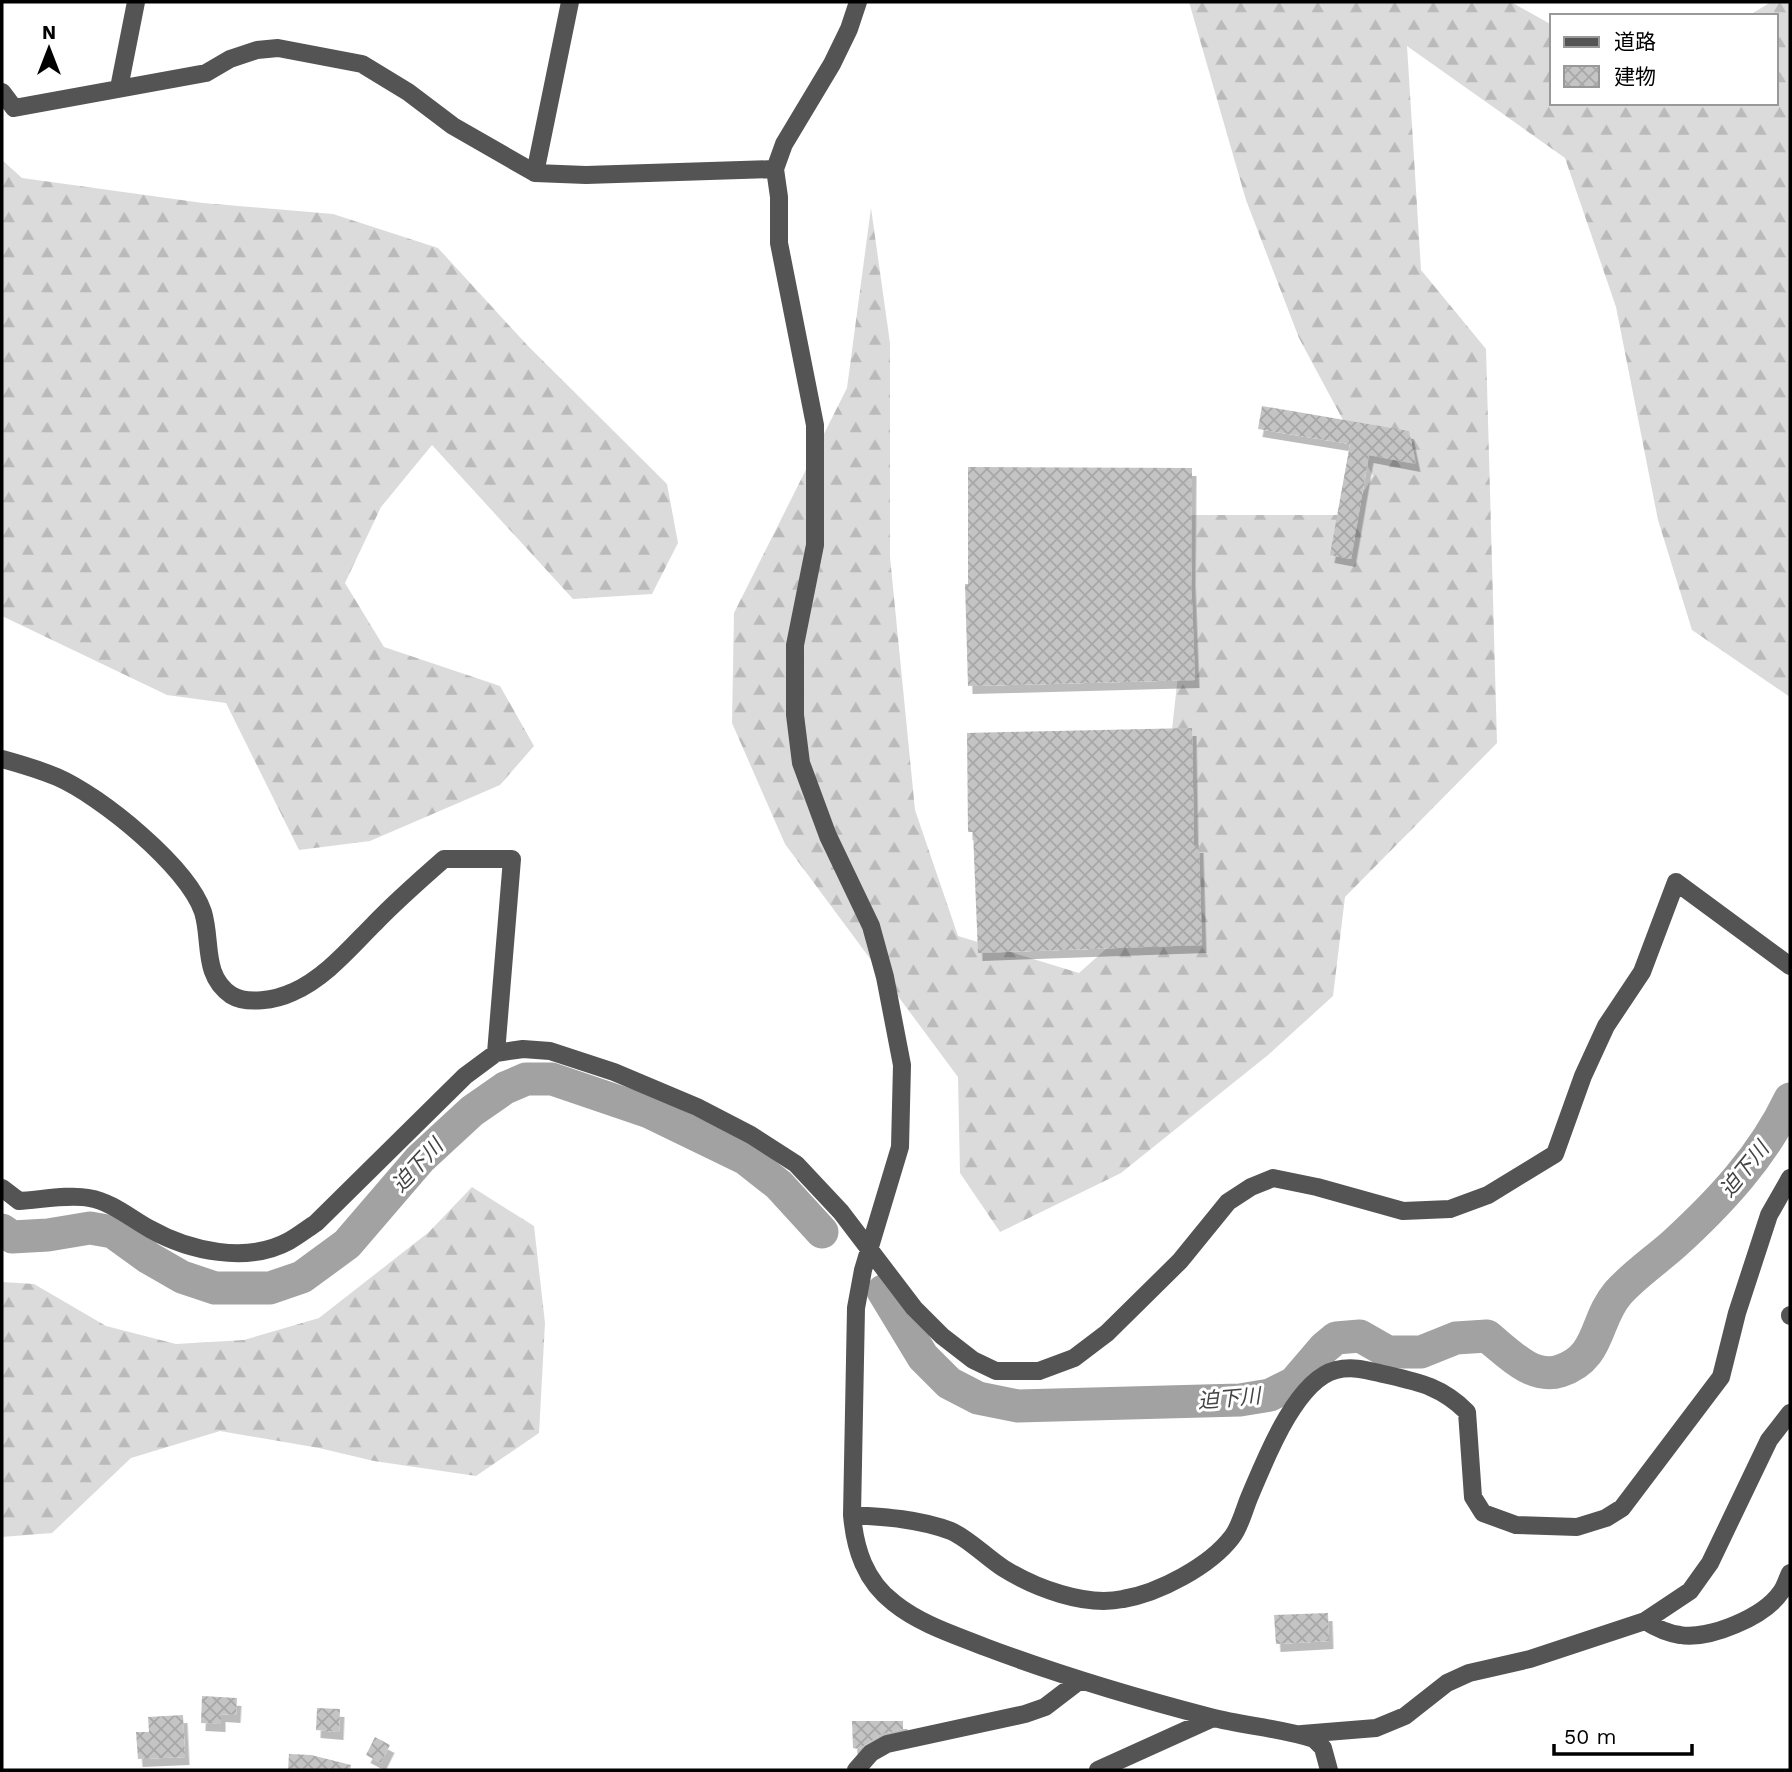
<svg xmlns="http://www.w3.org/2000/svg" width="1792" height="1772" font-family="'Work Sans','Noto Sans JP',sans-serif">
<defs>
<pattern id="forest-firs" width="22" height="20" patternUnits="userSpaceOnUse" patternTransform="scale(1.75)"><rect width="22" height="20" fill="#dbdbdb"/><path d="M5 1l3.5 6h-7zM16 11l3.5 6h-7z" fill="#bababa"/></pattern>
<pattern id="building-cross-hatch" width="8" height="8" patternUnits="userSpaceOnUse" patternTransform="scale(1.75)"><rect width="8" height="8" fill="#c4c4c4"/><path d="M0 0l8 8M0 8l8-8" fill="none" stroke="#a7a7a7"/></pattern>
<filter id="shadow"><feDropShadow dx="4.5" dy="8" stdDeviation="0" flood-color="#0004"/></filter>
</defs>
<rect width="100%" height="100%" fill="#fff"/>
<path fill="url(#forest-firs)" d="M1189 2H1511L1552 25V103H1776V16H1748L1771 2H1790V697L1692 630 1658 520 1616 307 1565 158 1407 46 1421 270 1486 349 1497 743 1345 897 1333 996 1268 1055 1121 1173 1000 1232 960 1173 958 1077 785 844 732 723 734 613 847 388 871 208 890 343V557L915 810 958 936 1079 973 1161 900 1169 757 1186 602 1192 577 1189 515H1350L1373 476 1299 338 1246 200Z
M2 160 22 178 203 203 333 214 438 248 528 346 667 484 678 543 652 594 573 599 432 445 381 507 345 583 384 647 500 686 534 746 500 785 370 841 299 850 226 703 167 695 2 616Z
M472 1187 534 1226 545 1323 539 1433 476 1476 374 1461 319 1448 220 1431 131 1458 52 1533 2 1537V1282L34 1284 106 1326 176 1344 244 1340 319 1318 429 1232Z"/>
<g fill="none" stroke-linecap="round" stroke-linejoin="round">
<path stroke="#a2a2a2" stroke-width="33" d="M2 1230 12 1237 48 1235 90 1228 113 1232 149 1258 182 1277 215 1288H270L302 1277 347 1244 420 1159 472 1111 505 1088 526 1079H552L649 1112 746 1159 779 1185 822 1232
M883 1291 923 1357 949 1383 978 1398 1018 1406 1240 1400 1270 1395 1294 1383 1324 1348 1336 1338 1360 1336 1388 1352H1421L1456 1338 1487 1336C1507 1352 1532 1380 1560 1371 1601 1358 1594 1321 1618 1293 1634 1275 1656 1260 1674 1244 1720 1202 1763 1156 1790 1099"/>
</g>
<path fill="url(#building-cross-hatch)" filter="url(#shadow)" d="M1262 406 1409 431 1416 464 1369 455 1351 559 1330 555 1350 444 1258 429Z
M968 467 1192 468 1191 577 1195 680 968 686 965 584H968Z
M1192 728 1194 845H1199L1202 945 978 953 973 832H968L967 733Z
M1328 1613 1329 1641 1276 1644 1274 1615Z
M202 1696 237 1698 236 1715 221 1714V1724L201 1723Z
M317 1708 340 1709 339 1732 316 1730Z
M183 1715 185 1757 138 1759 136 1732H149L148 1717Z
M852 1721H903V1729L882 1734 859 1749 853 1748Z
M375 1737 390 1745 381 1763 366 1755Z
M289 1754 311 1755 351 1765 350 1770H288Z"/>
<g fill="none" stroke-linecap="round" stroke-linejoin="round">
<path stroke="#545454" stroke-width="18" d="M858 2 849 29 832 64 784 144 775 169 779 197V243L815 425V545L795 645V715L801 763 828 836 871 926 885 977 902 1065 900 1147 863 1270 856 1308 852 1515C855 1549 865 1581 894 1603 920 1624 955 1635 985 1647 1059 1675 1133 1697 1210 1717 1244 1726 1280 1728 1314 1739L1323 1748 1329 1770
M119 88 136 2
M2 92 14 108 206 73 230 59 257 50 278 48 362 64 408 92 453 126 535 173 586 175 775 169
M535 173 570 2
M2 759C20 764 40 770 57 777 101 796 188 867 203 912 212 942 202 975 231 995 247 1005 276 1000 293 992 325 978 350 948 374 924 396 901 420 880 444 859H512L496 1053
M2 1188 19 1201C39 1200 69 1194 89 1198 112 1202 130 1218 150 1229 189 1251 247 1264 289 1241 298 1236 307 1229 316 1223L465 1076 496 1053 523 1049 550 1051 614 1072 697 1107 751 1135 796 1164 841 1212 914 1308 942 1336 973 1360 996 1371H1039L1074 1358 1107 1333 1180 1261 1228 1202 1251 1187 1273 1178 1317 1187 1403 1211 1450 1209 1488 1195 1555 1154 1583 1076 1606 1026 1642 972 1676 882 1790 966
M1790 1315V1316
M852 1515C886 1517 919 1519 951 1531 969 1539 986 1557 1003 1568 1035 1588 1085 1607 1123 1599 1159 1593 1210 1566 1232 1537 1240 1527 1244 1510 1249 1498 1264 1463 1295 1380 1336 1370 1353 1366 1366 1370 1383 1374 1418 1382 1441 1386 1467 1412L1473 1497 1483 1513 1516 1525 1577 1527 1606 1518 1622 1508 1721 1377 1737 1313 1769 1215 1790 1178
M1645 1621C1656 1628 1666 1633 1680 1635 1709 1640 1764 1617 1781 1592 1785 1587 1787 1579 1790 1573
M1302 1734 1376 1728 1405 1716 1447 1683 1469 1673 1530 1659 1645 1621 1690 1591 1710 1563 1769 1440 1790 1413
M856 1770 871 1753 887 1744 1025 1714 1045 1707 1079 1681
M1098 1770 1213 1718"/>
</g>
<g text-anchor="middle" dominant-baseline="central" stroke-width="6" stroke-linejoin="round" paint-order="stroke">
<g font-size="21" font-style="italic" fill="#434343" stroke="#fff">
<text transform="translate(417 1165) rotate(-47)">迫下川</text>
<text transform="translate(1744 1169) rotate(-51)">迫下川</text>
<text transform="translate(1229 1398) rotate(-5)">迫下川</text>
</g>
</g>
<rect width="1792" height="1772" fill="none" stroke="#000000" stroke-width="7"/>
<rect x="1550" y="14" width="228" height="91" fill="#ffffff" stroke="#999999" stroke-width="2"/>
<rect x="1564" y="37" width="35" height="10" fill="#545454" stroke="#999999" stroke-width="2"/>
<text x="1614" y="49" font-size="21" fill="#000000">道路</text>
<rect x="1564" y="66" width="35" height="21" fill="url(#building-cross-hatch)" stroke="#999999" stroke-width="2"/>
<text x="1614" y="84" font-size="21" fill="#000000">建物</text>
<g transform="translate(49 49)" stroke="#ffffff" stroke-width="5" paint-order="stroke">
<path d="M0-5L12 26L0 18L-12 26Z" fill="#000000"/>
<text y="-10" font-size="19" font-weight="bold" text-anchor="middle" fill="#000000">N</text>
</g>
<path d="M1554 1744v10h138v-10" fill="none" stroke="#000000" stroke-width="3.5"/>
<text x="1564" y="1744" font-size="21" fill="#000000" stroke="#ffffff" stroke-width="5" paint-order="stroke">50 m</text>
</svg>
